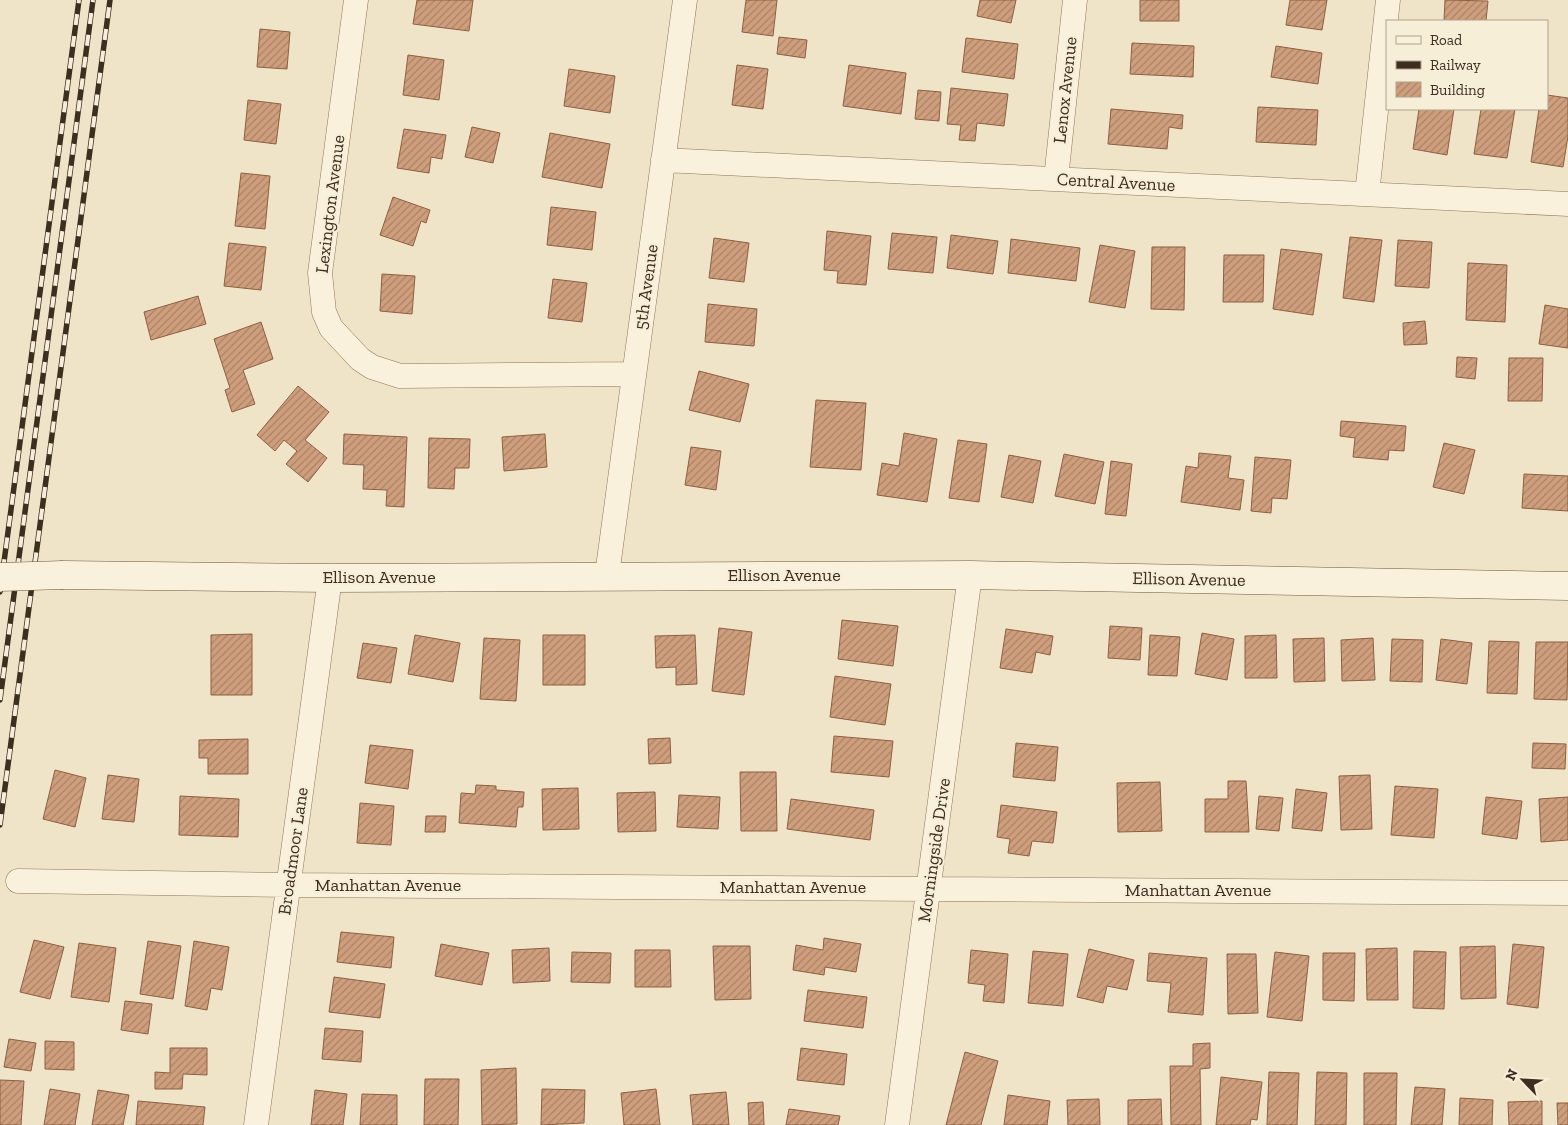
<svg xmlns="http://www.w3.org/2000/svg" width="1568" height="1125" font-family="'Zilla Slab',serif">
<defs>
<pattern id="building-hatch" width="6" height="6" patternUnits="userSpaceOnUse" patternTransform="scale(1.25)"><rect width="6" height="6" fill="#cf9f7d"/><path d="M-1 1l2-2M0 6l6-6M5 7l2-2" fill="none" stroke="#a98266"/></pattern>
</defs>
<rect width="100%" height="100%" fill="#f0e4c8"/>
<path fill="url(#building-hatch)" stroke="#8d5f41" d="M417 0H473L469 31 413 24Z
M746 0H777L773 36 742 32Z
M980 0H1016L1011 23 977 16Z
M1140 0H1179V21H1140Z
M1290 0H1327L1322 30 1286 25Z
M1445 0 1488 1 1486 21H1444Z
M260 29 290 32 287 69 257 67Z
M779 37 807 40 805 58 777 54Z
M966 38 1018 44 1014 79 962 72Z
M1132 43 1194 46 1193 77 1130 74Z
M1276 46 1322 53 1318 84 1271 77Z
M408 55 444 60 439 100 403 95Z
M737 65 768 69 763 109 732 105Z
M849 65 906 73 901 114 843 106Z
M569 69 615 76 610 113 564 106Z
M951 88 1008 94 1004 126 977 123 975 141 959 140 961 125 947 124Z
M918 90 941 92 939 121 915 119Z
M1547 95 1568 98V136L1563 167 1531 162 1539 109H1547Z
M248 100 281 104 276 144 244 140Z
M1258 107 1318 110 1316 145 1256 142Z
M1111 109 1183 115 1182 129 1169 127 1167 149 1108 144Z
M1419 109H1454L1447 155 1413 149Z
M1481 109H1515L1507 158 1474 154Z
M472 127 500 133 493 163 465 157Z
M404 129 446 135 442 159 431 157 429 173 397 168Z
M550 133 610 144 602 188 542 177Z
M241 173 270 176 265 229 235 226Z
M393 197 430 210 426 223 421 221 413 246 380 235Z
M551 207 596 212 592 250 547 245Z
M827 231 871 236 866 285 837 283 838 271 824 270Z
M892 233 937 237 933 273 888 269Z
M951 235 998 241 993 274 947 268Z
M1350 237 1382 240 1374 302 1343 298Z
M714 238 749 243 744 282 709 278Z
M1011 239 1080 248 1076 281 1008 273Z
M1398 240 1432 242 1429 288 1395 286Z
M229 243 266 247 261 290 224 286Z
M1100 245 1135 251 1125 308 1089 302Z
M1152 247H1185L1184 310 1151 309Z
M1281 249 1322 254 1313 315 1273 309Z
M1224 255H1264L1263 302H1223Z
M1468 263 1507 265 1505 322 1466 320Z
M382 274 415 276 412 314 380 311Z
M553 279 587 283 582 322 548 318Z
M198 296 206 324 151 340 144 312Z
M708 304 757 309 754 346 705 342Z
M1545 305 1568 309V348L1539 344Z
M1425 321 1427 344 1404 345 1403 323Z
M261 322 273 359 243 370 255 404 232 412 225 390 230 388 214 339Z
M1457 357 1477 358 1475 379 1456 377Z
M1509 358H1543L1542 401H1508Z
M699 371 749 384 740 422 689 410Z
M298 386 329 412 305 440 327 458 308 482 286 464 297 451 284 440 275 451 257 435Z
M816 400 866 403 861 470 810 467Z
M1341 421 1406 426 1404 451 1389 450 1388 460 1353 457 1355 438 1340 436Z
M904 433 937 439 927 502 877 495 882 463 899 466Z
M344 434 407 437 404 507 386 506 387 490 363 489 364 465 343 464Z
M545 434 547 467 504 471 502 437Z
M429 438 470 439 469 468H455L454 489 428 488Z
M958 440 987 444 979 502 949 498Z
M1444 443 1475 450 1464 494 1433 487Z
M691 447 721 451 716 490 685 485Z
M1199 453 1231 456 1228 478 1244 480 1240 510 1181 502 1186 466 1198 468Z
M1064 454 1104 462 1095 504 1055 496Z
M1009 455 1041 461 1033 503 1001 497Z
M1255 457 1291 460 1287 499 1272 498 1271 513 1251 511Z
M1111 461 1132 464 1126 516 1105 514Z
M1524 474 1568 476V511L1522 508Z
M842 620 898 626 893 666 838 659Z
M1110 626 1142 628 1140 660 1108 658Z
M719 628 752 632 744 695 712 691Z
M1006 629 1053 636 1050 655 1036 652 1032 673 1000 668Z
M1202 633 1234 639 1227 680 1195 674Z
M252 634V695H211V635Z
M415 635 460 643 453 682 408 674Z
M543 635H585V685H543Z
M695 635 697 684 676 685V667L656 668 655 636Z
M1150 635 1180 637 1177 676 1148 675Z
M1276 635 1277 678H1245V636Z
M484 638 520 640 516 701 480 699Z
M1324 638 1325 681 1294 682 1293 639Z
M1373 638 1375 680 1342 681 1341 640Z
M1392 639 1423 640 1422 682 1390 681Z
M1441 639 1472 643 1467 684 1436 680Z
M1489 641 1519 642 1517 694 1487 693Z
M1536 642H1568L1567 700 1534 699Z
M363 643 397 648 391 683 357 678Z
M835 676 891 684 885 725 830 717Z
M834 736 893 741 889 777 831 772Z
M670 738 671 763 649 764 648 739Z
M248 739V774H208V758H199V740Z
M1016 743 1058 747 1055 781 1013 777Z
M1533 743 1566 744 1565 769 1532 768Z
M370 745 413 750 408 789 365 783Z
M55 770 86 778 75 827 43 819Z
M740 772H776L777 831H741Z
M108 775 139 779 134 822 102 819Z
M1370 775 1372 829 1341 830 1339 776Z
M1228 781H1246L1249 832H1205V799H1228Z
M1160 782 1162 831 1118 832 1117 783Z
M476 785 496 786V790L524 792 523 807H518L516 827 459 823 461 793 475 794Z
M1395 786 1438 789 1434 838 1391 835Z
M578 788 579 829 543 830 542 789Z
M1296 789 1327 793 1322 831 1292 828Z
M655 792 656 831 618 832 617 793Z
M679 795 720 797 718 829 677 827Z
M180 796 239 799 238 837 179 835Z
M1259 796 1283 798 1279 831 1256 829Z
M1486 797 1522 801 1517 839 1482 834Z
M1568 797V840L1541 842 1539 799Z
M791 799 874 810 870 840 787 829Z
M360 803 394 806 391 845 357 843Z
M1001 805 1057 812 1053 843 1032 841 1029 856 1008 853 1010 839 997 837Z
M426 816H446L445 832H425Z
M341 932 394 937 391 968 337 962Z
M824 938 861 944 856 972 825 967 824 975 793 970 796 945 823 950Z
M34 940 64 947 50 999 20 992Z
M148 941 181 946 173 999 140 994Z
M194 941 229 947 222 990 211 988 207 1010 185 1006Z
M79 943 116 948 109 1002 71 997Z
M441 944 489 953 482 985 435 976Z
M1513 944 1544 947 1538 1008 1507 1004Z
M713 946H750L751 999 715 1000Z
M1495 946 1496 998 1461 999 1460 947Z
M549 948 550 981 513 983 512 950Z
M1397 948 1398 1000H1367L1366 949Z
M1089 949 1134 960 1127 990 1107 986 1103 1003 1077 997Z
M635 950H670L671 987H635Z
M971 950 1008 954 1004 1003 983 1001 985 985 968 983Z
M1033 951 1068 954 1063 1006 1028 1003Z
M1414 951 1446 952 1444 1009 1413 1008Z
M572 952 611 953 610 983 571 982Z
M1275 952 1309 956 1302 1021 1267 1017Z
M1149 953 1207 958 1203 1015 1168 1012 1171 983 1147 981Z
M1323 953H1355L1354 1001 1323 1000Z
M1227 954H1256L1258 1013 1228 1014Z
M334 977 385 984 380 1018 329 1012Z
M808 990 867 997 863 1028 804 1021Z
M125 1001 152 1004 148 1034 121 1030Z
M325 1028 363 1031 361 1062 322 1059Z
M9 1039 36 1043 31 1071 4 1067Z
M45 1041 74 1042V1070L45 1069Z
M1210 1043V1068L1200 1069 1201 1125H1171L1170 1066H1193V1044Z
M170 1048H207V1075L183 1074 182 1089H155V1072L170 1073Z
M801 1048 847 1054 844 1085 797 1080Z
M965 1052 998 1061 981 1125H946Z
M516 1068 517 1124 482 1125 481 1070Z
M1269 1072 1299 1073 1297 1125H1267Z
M1317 1072 1347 1073 1346 1125H1315Z
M1364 1073H1397L1396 1125H1364Z
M1221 1077 1262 1082 1257 1120 1251 1119 1250 1125H1216Z
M425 1079H459L458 1125H424Z
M0 1080 24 1081 21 1125H0Z
M1415 1087 1445 1089 1442 1125H1411Z
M50 1089 80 1094 75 1125H44Z
M542 1089 585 1090 584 1123 541 1125Z
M656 1089 660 1125H624L621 1093Z
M98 1090 129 1095 123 1125H92Z
M315 1090 347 1094 343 1125H311Z
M726 1092 729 1125H693L690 1095Z
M362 1094 397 1095V1125H360Z
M1008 1095 1050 1101 1047 1125H1004Z
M1460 1098 1493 1100 1492 1125H1459Z
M1099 1099 1100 1125H1068L1067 1100Z
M1161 1099 1162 1125H1128V1100Z
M138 1101 205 1107 203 1125H136Z
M1542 1101V1125H1509L1508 1102Z
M763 1102 764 1125H749L748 1103Z
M1557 1103H1568V1125H1558Z
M789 1109 840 1116 838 1125H786Z"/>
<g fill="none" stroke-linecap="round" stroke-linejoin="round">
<g stroke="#8d765c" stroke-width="25">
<path id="street" d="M356 0 320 273 324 312 331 328 360 359 372 367 400 376 634 374
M663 160 1568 204
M1056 179 1075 0
M1367 194 1388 0
M607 575 685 0
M18 881 289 885 1568 893
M256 1125 330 578
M897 1125 970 575"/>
</g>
<g stroke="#6f573f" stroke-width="29">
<path id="secondary" d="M63 575 330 578 970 575 1568 586"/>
</g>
<use href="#street" stroke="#faf1dc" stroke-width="24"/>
<use href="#secondary" stroke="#faf1dc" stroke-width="28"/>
<g stroke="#3d2e20" stroke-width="5.5">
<path id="rail" d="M0 592 79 0
M0 700 93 0
M0 825 110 0"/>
</g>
<use href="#rail" stroke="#f7eed8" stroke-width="4" stroke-dasharray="11" stroke-linecap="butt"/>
<g stroke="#6f573f" stroke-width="29" stroke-linecap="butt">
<path id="secondary-bridge" d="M0 577 63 575"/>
</g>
<use href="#secondary-bridge" stroke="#faf1dc" stroke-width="28"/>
</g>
<g text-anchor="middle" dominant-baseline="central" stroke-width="4.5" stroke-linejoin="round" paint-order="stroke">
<g font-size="18" fill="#3d2e20" stroke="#f7eed8">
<text transform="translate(1065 90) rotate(-84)">Lenox Avenue</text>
<text transform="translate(1116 182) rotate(3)">Central Avenue</text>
<text transform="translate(330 204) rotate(-83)">Lexington Avenue</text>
<text transform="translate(646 287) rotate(-82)">5th Avenue</text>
<text x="784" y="575">Ellison Avenue</text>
<text x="379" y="577">Ellison Avenue</text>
<text transform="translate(1189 579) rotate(1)">Ellison Avenue</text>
<text transform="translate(934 850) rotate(-82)">Morningside Drive</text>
<text transform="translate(293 851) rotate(-82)">Broadmoor Lane</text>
<text x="388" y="885">Manhattan Avenue</text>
<text x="793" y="887">Manhattan Avenue</text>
<text x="1198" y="890">Manhattan Avenue</text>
</g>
</g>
<rect x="1386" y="20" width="162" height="90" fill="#f7eed8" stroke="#ada18e"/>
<rect x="1396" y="36" width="25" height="8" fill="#faf1dc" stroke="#ada18e"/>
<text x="1430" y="45" font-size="15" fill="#3d2e20">Road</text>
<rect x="1396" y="61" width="25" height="8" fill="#3d2e20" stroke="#ada18e"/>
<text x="1430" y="70" font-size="15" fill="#3d2e20">Railway</text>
<rect x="1396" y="82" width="25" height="15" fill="url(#building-hatch)" stroke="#ada18e"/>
<text x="1430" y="95" font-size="15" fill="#3d2e20">Building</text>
<g transform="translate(1523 1080) rotate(295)" stroke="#f7eed8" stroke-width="4" paint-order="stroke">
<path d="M0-4L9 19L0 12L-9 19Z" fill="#3d2e20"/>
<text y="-8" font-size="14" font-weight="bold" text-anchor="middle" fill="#3d2e20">N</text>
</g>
</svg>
